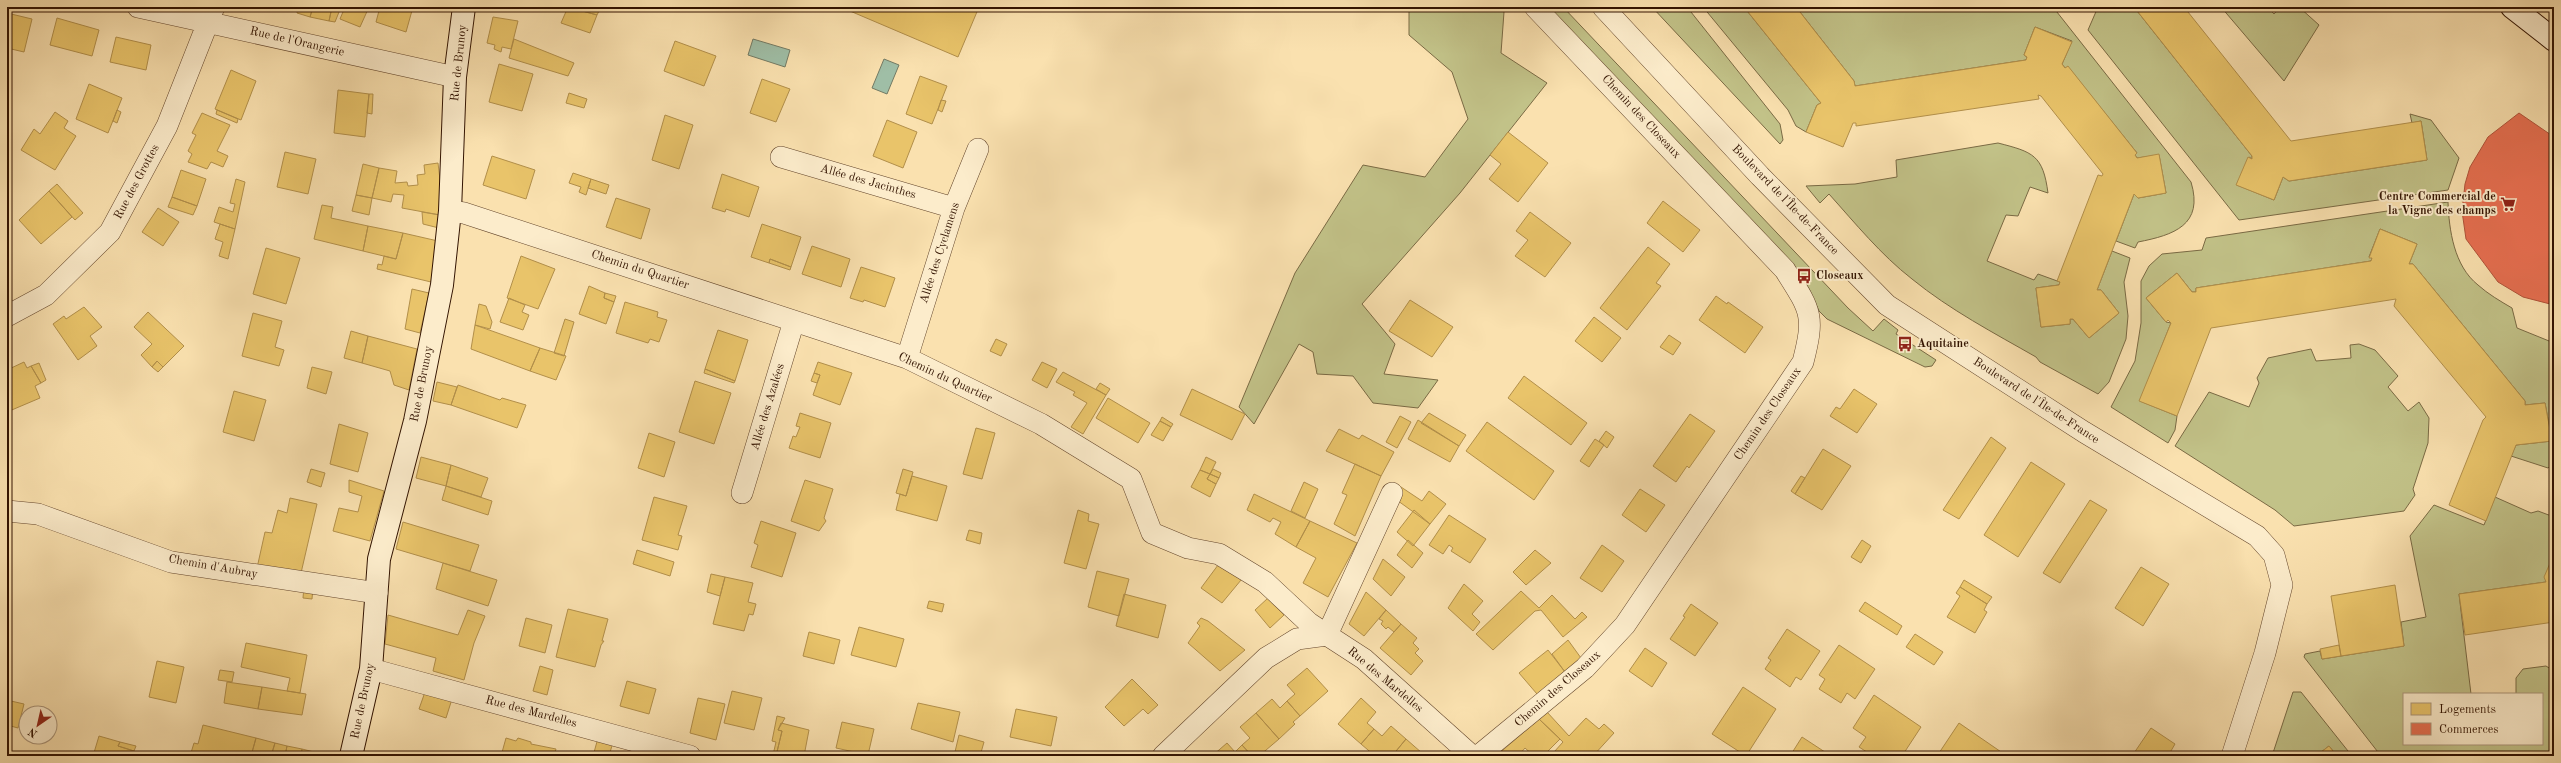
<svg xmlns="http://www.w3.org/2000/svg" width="2561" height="763" font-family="'Old Standard TT',serif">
<rect width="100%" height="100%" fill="#fae1af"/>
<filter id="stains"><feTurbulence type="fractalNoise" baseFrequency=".005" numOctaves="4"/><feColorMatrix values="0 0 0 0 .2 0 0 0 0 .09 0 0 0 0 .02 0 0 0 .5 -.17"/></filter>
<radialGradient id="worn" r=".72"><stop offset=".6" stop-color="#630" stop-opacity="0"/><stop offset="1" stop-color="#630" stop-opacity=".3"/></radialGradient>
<path fill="#c2c288" stroke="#7a6a44" d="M1409 7H1499L1504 12 1501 53 1547 83 1460 193 1362 304 1395 344 1384 374 1438 380 1418 408 1373 403 1353 376 1317 374 1313 352 1299 344 1254 424 1239 407 1295 273 1363 165 1425 177 1468 119 1452 72 1409 35Z
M1544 7H1563L1848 308 1873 331 1884 319 1898 330 1896 334 1936 360 1932 366 1925 367 1827 319 1819 311 1809 289Z
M1652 7H1687L1780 124 1783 140 1780 144Z
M1703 7H1744L1821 103 1817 105 1806 132 1796 126 1788 110Z
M1796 7H2053L2191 182C2204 225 2174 235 2138 242L2135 248 2116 241 2134 194 2138 198 2166 193 2159 155 2137 158 2135 155 2137 153 2068 67 2065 68 2062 64 2072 41 2035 27 2024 55 2027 57 2026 60 1855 86 1854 81Z
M2098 7H2134L2252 156V159L2249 157 2237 185 2274 200 2283 177 2289 181 2427 160 2421 121 2412 123 2410 114 2431 120 2459 158 2448 190 2239 220 2088 30Z
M2221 7H2268L2274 14 2280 7H2299L2319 25 2284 81Z
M1998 143C2033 152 2043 155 2048 193L2030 187 2018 216 2006 215 1987 261 2034 280 2038 274 2060 282 2059 285 2036 288 2041 327 2070 324V319H2073L2089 338 2119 313 2101 290H2097L2112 251 2130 258 2124 282 2128 316 2126 339 2109 382 2098 394 2040 362 2036 357C1994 333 1950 310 1912 279 1881 255 1855 223 1829 194L1820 203 1806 186 1855 184 1897 177 1896 160Z
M2448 202C2449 230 2454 266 2478 285 2488 294 2500 301 2512 308L2517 328 2554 343V463L2548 468 2511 456 2516 445 2552 441 2545 403 2525 405V401L2413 264H2409L2417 244 2380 229 2369 257 2372 258 2371 261 2196 288V292H2192L2177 273 2146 298 2166 322 2171 323 2140 401 2177 416 2175 430 2168 443 2111 407 2135 361 2141 323V281L2149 266 2162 254 2202 250 2206 238Z
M2359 344 2375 350 2398 376 2388 387 2408 411 2419 402 2429 418 2428 443 2413 489 2415 495 2404 511 2294 526 2275 510 2175 446 2209 392 2249 407 2259 383 2257 378 2268 358 2311 349 2316 361 2351 358 2350 345Z
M2495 497 2531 513 2538 511 2554 517V554L2546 582 2459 594 2471 694H2404V744H2542V694H2516V678L2523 669 2546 666 2554 671V756H2381L2304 657 2305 654 2320 651 2322 659 2404 646 2401 622 2426 617 2410 536 2434 505 2484 525Z
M2293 692H2301L2352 756H2337L2329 746 2316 756H2272Z"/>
<path fill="#9fbea6" stroke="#737a64" d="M753 39 790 50 785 67 748 55Z
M884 59 899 65 887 94 872 88Z"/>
<path fill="#e9c46a" stroke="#b28f4a" d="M298 7H313L310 17 297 13Z
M313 7H332L329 21 310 17Z
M332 7H341L335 22 329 21Z
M345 7H369L360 27 340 19Z
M380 7H413L406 32 376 22Z
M568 7H601L597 15Z
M568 7 597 15 590 33 561 23Z
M852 7H979L958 57 850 11Z
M1744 7H1796L1854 81 1855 86 2026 60 2027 57 2024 55 2035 27 2072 42 2062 64 2065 68 2068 66 2137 153 2135 155 2137 158 2159 154 2166 193 2138 198 2134 194 2097 290H2101L2119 313 2089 338 2073 319H2070V324L2041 327 2036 288 2059 285 2060 282 2057 281 2098 175 2102 176 2103 174 2041 96 2038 95 2039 99 1856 126V123H1853L1843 147 1806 132 1817 105 1821 103Z
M2134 7H2184L2291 141 2421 121 2427 160 2289 181 2283 177 2274 200 2236 185 2248 157 2252 159V156Z
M7 13 32 19 24 52 7 48Z
M493 17 518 21 511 49 502 47 501 52 494 49 495 45 487 43Z
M57 18 99 30 92 56 50 45Z
M116 37 151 45 146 70 110 62Z
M514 39 574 63 568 76 509 58Z
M675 41 716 56 704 86 664 71Z
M499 64 533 74 522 111 489 102Z
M231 70 256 81 241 120 215 109Z
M920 76 947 86 932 124 906 114Z
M762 79 790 89 776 122 750 113Z
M89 84 122 98 108 133 76 119Z
M338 90 369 94 365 137 334 133Z
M569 93 587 99 584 108 566 103Z
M369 94H373L372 114 367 113Z
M941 100 946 101 942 112 938 110Z
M117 110 121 112 117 123 113 121Z
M217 110 238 119 237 123 216 114Z
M55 112 68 121 64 128 76 136 55 170 21 150 34 129 40 134Z
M202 113 230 125 217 151 228 156 223 167 211 162 207 169 188 162 192 154 188 151 196 135 192 133Z
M665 115 693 125 679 169 652 160Z
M887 120 917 132 903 168 873 156Z
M1508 132 1548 163 1518 202 1489 179 1501 164 1490 155Z
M285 152 316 159 308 194 277 187Z
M492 156 535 170 526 199 483 185Z
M438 163 441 188 440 215 402 208 404 195 393 194 391 202 372 198 379 168 397 171 395 183 407 182 408 186 418 185 417 175 425 174 424 165Z
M363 164 379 168 372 198 356 195Z
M181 170 206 179 197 206 172 197Z
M573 173 591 179 586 195 579 192 581 187 569 183Z
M722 174 759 187 749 217 726 209 725 212 712 208Z
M236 179 245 182 235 229 214 222 219 207 233 212 235 204 230 203Z
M591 179 609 185 606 194 588 188Z
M57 184 83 213 75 220 49 191Z
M49 191 72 217 41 244 19 220Z
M356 195 372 198 369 215 352 211Z
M172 197 197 206 193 215 168 207Z
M616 198 650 209 641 239 606 227Z
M1663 201 1700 230 1683 252 1647 223Z
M322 205 333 207 331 218 368 226 363 251 314 239Z
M158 208 179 222 163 246 142 232Z
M422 212 440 215 439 228 423 224Z
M1530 212 1571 243 1545 277 1515 256 1528 240 1516 231Z
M220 224 235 229 228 259 219 256 223 242 215 239Z
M762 224 801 237 791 267 770 259 769 263 751 257Z
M368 226 403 233 396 259 363 251Z
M2380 229 2417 244 2409 264H2413L2525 401V405L2545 403 2552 441 2516 445 2486 521 2449 505 2483 420 2486 417 2394 306 2396 299 2211 328 2177 416 2139 401 2171 323 2168 320 2166 322 2146 298 2177 273 2192 292H2196V288L2371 261 2372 258H2369Z
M403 233 438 241 431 282 377 269 378 264 382 265 384 256 396 259Z
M812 246 850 259 841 287 802 274Z
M1648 247 1670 264 1656 283 1661 286 1627 330 1600 308Z
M266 248 300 258 286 304 253 294Z
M521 256 555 269 538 309 507 298Z
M770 259 791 267 790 270 769 263Z
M861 267 895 278 885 307 864 300 863 302 850 298Z
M589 286 605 293 604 298 614 302 606 324 579 314Z
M412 289 429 293 420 333 405 329Z
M605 293 616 296 614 302 604 298Z
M1716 296 1727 304 1728 302 1763 327 1745 353 1699 320Z
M509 298 525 305 522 312 529 315 523 330 500 322Z
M1410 300 1453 327 1432 357 1389 331Z
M625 302 658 312 657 317 667 320 659 342 650 339 648 343 616 333Z
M479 304 486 306 492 322 490 329 475 325Z
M84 307 102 327 90 336 97 346 78 360 53 324 64 316 66 319Z
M148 312 184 346 163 367 157 361 152 367 141 355 152 344 134 327Z
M253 313 282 321 275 347 284 350 279 366 242 356Z
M1594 317 1621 338 1602 362 1575 341Z
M565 319 574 322 564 356 554 353Z
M475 325 540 348 530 371 471 349Z
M718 330 748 340 735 381 705 369Z
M351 331 368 336 362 363 344 358Z
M1669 335 1681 343 1673 355 1660 347Z
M368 336 417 349 409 390 394 385 390 371 362 363Z
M996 339 1007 344 1001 356 990 351Z
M540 348 566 356 556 380 530 371Z
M157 361 163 367 158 372 152 367Z
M24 362 27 368 31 366 41 383 35 386 40 398 7 412V370Z
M818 362 852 373 840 405 813 395 820 375 814 373Z
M1042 362 1057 369 1047 388 1032 380Z
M39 363 46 380 41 383 31 366Z
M312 367 332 372 326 394 307 388Z
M705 369 735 381 734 383 704 373Z
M1063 372 1106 395 1083 434 1071 427 1087 403 1073 395 1075 392 1056 382Z
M814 373 820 375 817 383 811 381Z
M1524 376 1587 423 1571 445 1508 398Z
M695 381 731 393 714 444 679 432Z
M437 382 457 387 451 405 433 401Z
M1100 383 1110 389 1106 395 1096 389Z
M458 385 500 400 502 398 526 405 517 428 451 405Z
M1192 389 1245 414 1232 440 1180 415Z
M1854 389 1877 404 1857 433 1830 416 1836 407 1840 409Z
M234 391 266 400 254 441 223 432Z
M1108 398 1150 423 1138 443 1096 418Z
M800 413 831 423 820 458 789 448 793 436 796 437 800 427 796 426Z
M1429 413 1466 435 1459 446 1421 423Z
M1690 414 1715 431 1689 468 1687 466 1676 482 1653 466Z
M1400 416 1411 422 1397 448 1386 442Z
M1162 417 1173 424 1171 427 1160 421Z
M1418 420 1459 446 1450 462 1408 439Z
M1160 421 1171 427 1163 441 1151 435Z
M1487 422 1554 471 1534 500 1466 451Z
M339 424 368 433 358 472 330 464Z
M976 428 995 433 982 479 963 474Z
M1339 429 1359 439 1362 435 1394 452 1381 476 1326 451Z
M1606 431 1614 437 1607 448 1599 441Z
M649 433 675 442 664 477 638 468Z
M1991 437 2006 448 1959 519 1943 510Z
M1595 439 1604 445 1589 467 1580 461Z
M1823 449 1851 466 1822 510 1795 494Z
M421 457 451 465 446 486 416 478Z
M1206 457 1216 462 1210 474 1200 470Z
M2031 462 2065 484 2018 557 1984 535Z
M1355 464 1381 476 1355 536 1334 524 1347 495 1342 493Z
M451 465 488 478 481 497 446 486Z
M311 469 325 473 321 487 307 482Z
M903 469 913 472 906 496 896 493Z
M1213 469 1221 473 1219 478 1210 474Z
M1200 470 1210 474 1207 479 1216 484 1210 497 1191 487Z
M1210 474 1219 478 1216 484 1207 479Z
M912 476 947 486 937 521 896 510 900 494 906 496Z
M1801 476 1805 478 1795 494 1791 491Z
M349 480 384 491 370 541 333 531 339 508 358 512 362 496 349 492Z
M805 480 833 489 824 518 826 521 819 531 791 521Z
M1304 482 1318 489 1305 518 1291 511Z
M1398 485 1422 501 1429 491 1446 504 1430 524 1394 498Z
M446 486 492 501 488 515 442 500Z
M1640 489 1665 505 1646 532 1622 515Z
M1254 494 1310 521 1296 547 1275 534 1281 522 1273 518 1270 522 1247 510Z
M654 497 687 506 678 535 682 536 678 550 642 540Z
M290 498 317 504 301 573 257 568 265 532 272 533 278 510 287 513Z
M2090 500 2107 510 2060 583 2043 573Z
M1078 510 1089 514 1088 521 1099 524 1086 569 1064 563Z
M1414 510 1430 524 1413 546 1397 532Z
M1449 515 1486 539 1470 563 1451 551 1453 548 1449 545 1443 554 1429 545Z
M761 521 796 533 782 577 751 567 758 545 754 543Z
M1310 521 1357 543 1328 597 1303 583 1316 558 1296 547Z
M403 522 479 545 470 571 396 549Z
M969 530 982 533 980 544 966 540Z
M1408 540 1423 553 1412 568 1397 555Z
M1862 540 1871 546 1861 563 1851 557Z
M1602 545 1624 561 1602 592 1580 578Z
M637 550 674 562 670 576 633 564Z
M1535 550 1551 563 1526 585 1513 572Z
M2554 554V622L2465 635 2459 594 2546 582 2544 577Z
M1383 559 1405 577 1391 596 1373 579Z
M1221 561 1246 574 1222 603 1201 588Z
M443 563 497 580 488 606 436 589Z
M2141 567 2169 584 2143 626 2115 608Z
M1097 571 1129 579 1119 616 1088 607Z
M711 574 725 577 720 596 707 592Z
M725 577 753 583 748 602 756 604 753 615 749 614 744 631 713 624Z
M1964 580 1992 597 1987 604 1960 587Z
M1464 584 1483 601 1472 614 1480 622 1473 631 1448 608Z
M2395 585 2404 646 2341 656 2331 596Z
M304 586 313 587 312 599 303 598Z
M1960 587 1987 604 1984 610 1987 612 1975 633 1947 617 1960 596 1956 593Z
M1521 591 1539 608 1552 595 1575 619 1582 612 1587 617 1563 637 1541 610 1535 611 1493 650 1476 634Z
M1366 592 1386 610 1364 636 1349 624Z
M1124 594 1166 605 1158 638 1116 626Z
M1268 598 1284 615 1270 628 1255 610Z
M929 601 944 604 942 612 927 608Z
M1865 602 1902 626 1897 635 1859 611Z
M1691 604 1718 623 1695 656 1670 639 1685 617 1683 616Z
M568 609 608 619 602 641H604L601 645 595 667 556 657Z
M468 610 485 616 474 643 464 680 433 671 436 658 385 644 388 615 458 635Z
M1386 610 1401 624 1394 632 1388 627 1386 629 1381 624 1383 621 1379 619Z
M526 618 552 625 545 653 519 646Z
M1201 618 1208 621 1245 650 1220 671 1188 643 1200 626 1197 623Z
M1401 624 1417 638 1413 643 1419 649 1415 653 1423 661 1411 675 1380 648Z
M859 627 904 639 896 667 851 655Z
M1787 629 1820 651 1801 680 1796 677 1790 687 1765 669 1771 660 1768 658Z
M809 632 840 640 834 664 803 656Z
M1915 634 1943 652 1934 665 1906 647Z
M1568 640 1581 658 1565 672 1552 654Z
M246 643 307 655 300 693 287 691 290 678 241 667Z
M1839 645 1875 669 1855 699 1847 693 1841 703 1819 689 1825 679 1819 675Z
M2339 645 2341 656 2322 659 2320 649Z
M1645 648 1667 663 1652 687 1629 671Z
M1548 650 1565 672 1537 694 1519 673Z
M157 661 184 667 176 703 149 697Z
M540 666 553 670 547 695 533 691Z
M1307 668 1328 691 1300 716 1287 701 1295 694 1287 685Z
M220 670 234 672 232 682 218 680Z
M1132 679 1158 705 1148 714 1143 709 1124 726 1105 707Z
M627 681 656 689 649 714 620 706Z
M227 682 262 687 258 709 224 703Z
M262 687 306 694 302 715 258 709Z
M1743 687 1776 709 1746 756 1712 734Z
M732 691 762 698 754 730 724 723Z
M425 692 452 699 446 718 419 709Z
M1874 695 1921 727 1902 756H1894L1887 751 1884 756H1873L1859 747 1866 737 1853 728Z
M698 698 725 704 716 740 690 733Z
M1361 698 1376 712 1367 723 1374 729 1361 744 1338 724Z
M1272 699 1280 708 1287 701 1300 716 1293 722 1295 724 1279 739 1256 713Z
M11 701 24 704 18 728 7 725V703L11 704Z
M918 703 960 712 953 742 911 729Z
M1016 709 1057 717 1051 746 1010 737Z
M1547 712 1569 736 1586 718 1599 729 1604 724 1614 733 1593 756H1559L1554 752 1563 742 1539 719Z
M1256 713 1279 739 1259 756H1252L1242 745 1250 738 1240 727Z
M777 716 785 718 778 730 782 731 776 756 773 755 776 742 772 741Z
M1539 719 1560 739 1543 756H1534L1525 748 1518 756H1496Z
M842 722 874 729 868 755 836 748Z
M781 723 809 730 804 756H776L782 731 778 730Z
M1959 723 2007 756H1937Z
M203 725 256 738 251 756H190L194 743 198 744Z
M1391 726 1406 739 1392 756H1375L1361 744 1374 729 1382 736Z
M2151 728 2175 744 2168 756H2132Z
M959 735 984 742 980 756H954Z
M99 736 120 742 118 746 134 751 133 756H93Z
M1802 737 1831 756H1790Z
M256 738 275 743 271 756H251Z
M506 738 516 741 518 738 531 742V744L556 749 554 756H501Z
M598 738 613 742 609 756H593Z
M1406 739 1422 753 1420 756H1392Z
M120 742 136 746 134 751 118 746Z
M275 743 287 746 285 756H271Z
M1227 743 1235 752 1242 745 1252 756H1212Z
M287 746 302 749 301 756H285Z
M2329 746 2337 756H2316Z
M633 748 660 756H631Z
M302 749 322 754V756H301Z"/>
<path fill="#e76f51" stroke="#b15339" d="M2519 113 2554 137V305L2523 297 2498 282 2466 239 2462 211 2465 184 2470 167 2488 137Z"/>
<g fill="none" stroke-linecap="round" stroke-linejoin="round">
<g stroke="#64462c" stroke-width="22">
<path id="street" d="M138 7 455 77
M1603 7 1760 176 1887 305 2084 432 2257 536 2274 555 2282 585 2265 653 2232 756
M781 157 954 208
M450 211 464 213 907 358 1041 424 1131 479 1152 533 1188 548 1219 554 1265 582 1309 623 1327 635 1392 493
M7 316 46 295 110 232 167 126 214 7
M907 358 954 208 978 149
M742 493 794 321
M7 511 38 514 171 562 377 593
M371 669 690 756
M1163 756 1266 658 1297 639 1327 635 1364 659 1472 756
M1478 756 1585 668 1625 625 1803 362C1815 315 1811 311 1785 270L1535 7"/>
</g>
<g stroke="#321301" stroke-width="24">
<path id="secondary" d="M2512 7 2554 40
M351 756 371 669 379 559 415 421 442 285 450 211 455 77 464 7"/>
</g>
<use href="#street" stroke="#fceccb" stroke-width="21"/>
<use href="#secondary" stroke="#fceccb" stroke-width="22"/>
</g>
<defs>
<g id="supermarket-bare" transform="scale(1.2)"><path d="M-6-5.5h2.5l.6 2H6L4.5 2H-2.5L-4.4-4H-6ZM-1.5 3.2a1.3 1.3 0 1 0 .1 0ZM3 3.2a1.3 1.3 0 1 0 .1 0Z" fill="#8f2418" stroke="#fceccb" stroke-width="2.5" paint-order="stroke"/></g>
<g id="bus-bare" transform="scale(1.2)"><path d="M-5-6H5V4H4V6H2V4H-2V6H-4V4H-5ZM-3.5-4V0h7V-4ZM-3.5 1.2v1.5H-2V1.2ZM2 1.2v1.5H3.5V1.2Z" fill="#8f2418" stroke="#fceccb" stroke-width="2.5" paint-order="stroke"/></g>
</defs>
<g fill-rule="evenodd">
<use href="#supermarket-bare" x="2508" y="204"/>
<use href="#bus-bare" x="1804" y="276"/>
<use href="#bus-bare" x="1905" y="344"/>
</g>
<g text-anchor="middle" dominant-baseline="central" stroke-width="4" stroke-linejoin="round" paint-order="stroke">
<g font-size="12" fill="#321301" stroke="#fceccb">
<text transform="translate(297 42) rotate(13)">Rue de l'Orangerie</text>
<text transform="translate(459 63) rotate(-84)">Rue de Brunoy</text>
<text transform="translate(1641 117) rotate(47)">Chemin des Closeaux</text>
<text transform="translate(137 182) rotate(-62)">Rue des Grottes</text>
<text transform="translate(868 182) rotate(16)">Allée des Jacinthes</text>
<text transform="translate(1785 200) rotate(46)">Boulevard de l'Île-de-France</text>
<text transform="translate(940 253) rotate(-72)">Allée des Cyclamens</text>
<text transform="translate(640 270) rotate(18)">Chemin du Quartier</text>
<text transform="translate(945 378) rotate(25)">Chemin du Quartier</text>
<text transform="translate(422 384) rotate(-79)">Rue de Brunoy</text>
<text transform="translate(2036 401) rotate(33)">Boulevard de l'Île-de-France</text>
<text transform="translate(768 407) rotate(-73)">Allée des Azalées</text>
<text transform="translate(1768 414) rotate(-56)">Chemin des Closeaux</text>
<text transform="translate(213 567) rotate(10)">Chemin d'Aubray</text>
<text transform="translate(1385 680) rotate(40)">Rue des Mardelles</text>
<text transform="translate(1558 689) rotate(-41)">Chemin des Closeaux</text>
<text transform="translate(363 701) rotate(-78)">Rue de Brunoy</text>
<text transform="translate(531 712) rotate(15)">Rue des Mardelles</text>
</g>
<g font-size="12" font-weight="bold" fill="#321301" stroke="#fceccb" text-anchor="start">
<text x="2496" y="197" text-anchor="end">Centre Commercial de<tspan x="2496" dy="14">la Vigne des champs</tspan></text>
<text x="1816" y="276">Closeaux</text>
<text x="1917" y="344">Aquitaine</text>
</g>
</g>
<rect width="2561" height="763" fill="none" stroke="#fae1af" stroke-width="24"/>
<rect x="8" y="8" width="2545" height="747" fill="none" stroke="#321301" stroke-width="2"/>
<rect x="12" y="12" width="2537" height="739" fill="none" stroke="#321301"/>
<rect x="2403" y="693" width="140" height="52" fill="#fceccb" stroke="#ab957a"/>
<rect x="2411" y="703" width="20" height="12" fill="#e9c46a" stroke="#ab957a"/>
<text x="2439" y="713" font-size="12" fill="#321301">Logements</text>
<rect x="2411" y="723" width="20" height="12" fill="#e76f51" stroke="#ab957a"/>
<text x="2439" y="733" font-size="12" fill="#321301">Commerces</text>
<g transform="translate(38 725) rotate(214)"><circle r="19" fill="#fceccb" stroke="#ab957a"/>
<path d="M0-3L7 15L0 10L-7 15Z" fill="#8f2418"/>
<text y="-6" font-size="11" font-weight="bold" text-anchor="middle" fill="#321301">N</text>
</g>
<rect width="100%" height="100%" filter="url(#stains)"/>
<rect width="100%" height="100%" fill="url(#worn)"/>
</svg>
